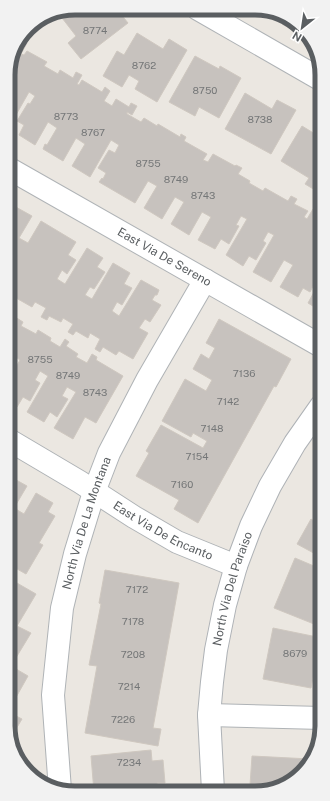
<svg xmlns="http://www.w3.org/2000/svg" width="330" height="801" font-family="'Public Sans',sans-serif">
<rect width="100%" height="100%" fill="#ebe7e1"/>
<path fill="#c7c2be" stroke="#cfc8c0" d="M75 8H104L108 13 114 8H116L128 23 81 59 68 43 76 36 59 14Z
M285 18 302 27 310 40 282 24Z
M137 33 163 49 169 39 187 50 157 102 135 89 139 81 129 75 122 87 103 76 117 51 124 55Z
M21 40 27 43 21 54 24 55 27 51 47 62 44 66 58 74 60 70 73 78 76 72 82 75 77 84 79 85 82 80 102 92 105 87 110 91 104 101 112 106 116 99 129 107 131 103 137 106 132 115 127 112V114L141 122 144 118 157 126 158 124 180 137 181 134 186 137 184 141 207 154 203 160 208 162 213 154 235 166 236 165 242 168 238 174 250 181 249 183 263 191 265 188 288 201 291 196 297 199 294 204 308 211 304 217 307 219 313 209 320 214V267L318 272 320 273 310 292 303 288 298 297 280 287 293 265 284 260 271 282 253 272 274 235 268 232 263 241 266 243 256 260 249 256 243 266 226 255 247 219 241 216 236 225 239 226 229 244 221 239 215 249 198 240 211 217 202 212 189 235 171 224 184 202 175 197 162 219 144 208 157 186 148 181 135 203 99 182 102 178 103 179 106 173 98 168 109 150 115 153 119 145 111 140 90 177 72 166 85 144 76 138 63 161 43 149 45 144 47 145 57 128 48 122 35 145 19 135 24 125 17 121 28 103 30 104 35 96 29 92 8 129V85L10 81 8 80V70L15 46 18 42 19 43Z
M195 56 219 69 220 66 241 78 219 118 199 107 195 116 169 102Z
M245 93 272 109 277 100 296 110 271 154 225 129Z
M302 126 320 137V193L305 184 309 178 281 161Z
M14 206 32 216 19 238 28 243 41 221 76 242 68 255 76 260 67 274 62 270 57 279 65 284 87 248 103 258 97 267 105 272 94 289 90 287 85 295 92 299 113 263 130 273 124 284 132 288 122 305 117 302 112 311 119 316 141 280 159 290 157 295H155L152 300 161 305 150 322 145 319 139 328 148 333 133 359 119 351 116 355 103 347 100 352 95 349 100 339 90 333 88 338 76 331 73 335 68 332 73 324 63 318 61 322 49 316 47 320 41 317 46 308 35 302 32 307 9 294V214Z
M320 281 321 311 308 303Z
M9 306 15 310 12 315 23 322 21 326 36 334 38 330 51 338 50 341 60 347 65 339 69 342 66 346 78 354 76 357 87 363 92 354 97 357 96 360 123 376 96 423 85 417 73 439 54 428 76 392 67 387 62 396 68 399 57 417 50 412 44 422 27 412 48 376 40 371 35 380 40 383 30 401 23 397 17 407 9 402V379L20 360 13 355 9 362Z
M219 319 291 359 276 387 274 386 198 523 174 509 179 500 136 476 149 453 146 451 161 425 203 448 207 441 193 433 191 437 162 421 185 379 206 391 212 380 193 369 201 354 209 359 215 348 206 343Z
M9 476 27 486 14 508 24 514 36 493 53 503 48 512 55 516 39 543 43 545 26 574 10 565Z
M321 508V557L297 544 311 519 314 521Z
M295 558 321 569 322 620 319 626 274 608Z
M105 570 179 583 153 728 161 729 158 746 85 733 97 666 89 665 101 604 99 603Z
M10 579 36 594 17 626 31 633 11 666 28 676 10 708Z
M273 628 322 638V669L315 667 311 688 263 679Z
M10 713 22 719 10 739Z
M151 750 152 761 163 760 165 783H157L158 791 94 792 91 756Z
M252 756 310 759 306 770 272 791H258V786L250 785Z"/>
<g fill="none" stroke-linecap="round" stroke-linejoin="round">
<g stroke="#afb3b6" stroke-width="24">
<g id="street">
<path d="M198 9 320 79"/>
<path id="s1" d="M8 168 321 346"/>
<path id="s2" d="M9 440 80 482 134 517 177 542 236 566"/>
<path d="M209 715 322 718"/>
<path id="s3" d="M60 790 53 695 62 608 75 554 94 492 109 453 147 380 205 280"/>
</g>
</g>
<g stroke="#aeb2b6" stroke-width="24">
<g id="secondary">
<path id="s4" d="M213 791 209 715 212 682 216 650 225 605 236 566 251 526 270 486 295 443 321 406"/>
</g>
</g>
<use href="#street" stroke="#fff" stroke-width="22"/>
<use href="#secondary" stroke="#fff" stroke-width="22"/>
</g>
<g text-anchor="middle" dominant-baseline="central" stroke-width="4" stroke-linejoin="round" paint-order="stroke">
<g font-size="10" fill="#757778">
<text x="95" y="30">8774</text>
<text x="144" y="65">8762</text>
<text x="205" y="90">8750</text>
<text x="66" y="116">8773</text>
<text x="260" y="119">8738</text>
<text x="93" y="132">8767</text>
<text x="148" y="163">8755</text>
<text x="176" y="179">8749</text>
<text x="203" y="195">8743</text>
<text x="40" y="359">8755</text>
<text x="244" y="373">7136</text>
<text x="68" y="375">8749</text>
<text x="95" y="392">8743</text>
<text x="228" y="401">7142</text>
<text x="212" y="428">7148</text>
<text x="197" y="456">7154</text>
<text x="182" y="484">7160</text>
<text x="137" y="589">7172</text>
<text x="133" y="621">7178</text>
<text x="295" y="653">8679</text>
<text x="133" y="654">7208</text>
<text x="129" y="686">7214</text>
<text x="123" y="719">7226</text>
<text x="129" y="762">7234</text>
</g>
<g font-size="12" fill="#5a5e61" stroke="#fff">
<text stroke="none"><textPath href="#s1" startOffset="180">East Via De Sereno</textPath></text>
<text stroke="none"><textPath href="#s3" startOffset="271">North Via De La Montana</textPath></text>
<text stroke="none"><textPath href="#s2" startOffset="179">East Via De Encanto</textPath></text>
<text stroke="none"><textPath href="#s4" startOffset="205">North Via Del Paraiso</textPath></text>
</g>
</g>
<path d="M0 0H330V801H0ZM75 15H255A60 60 0 0 1 315 75V726A60 60 0 0 1 255 786H75A60 60 0 0 1 15 726V75A60 60 0 0 1 75 15Z" fill="#f2f2f2" fill-rule="evenodd"/>
<path fill="none" stroke="#5a5e61" stroke-width="5" d="M75 15H255A60 60 0 0 1 315 75V726A60 60 0 0 1 255 786H75A60 60 0 0 1 15 726V75A60 60 0 0 1 75 15Z"/>
<g transform="translate(302 28) rotate(210)" stroke="#ffffff" stroke-width="3" paint-order="stroke">
<path d="M0-3L7 15L0 10L-7 15Z" fill="#5a5e61"/>
<text y="-6" font-size="11" font-weight="bold" text-anchor="middle" fill="#5a5e61">N</text>
</g>
</svg>
